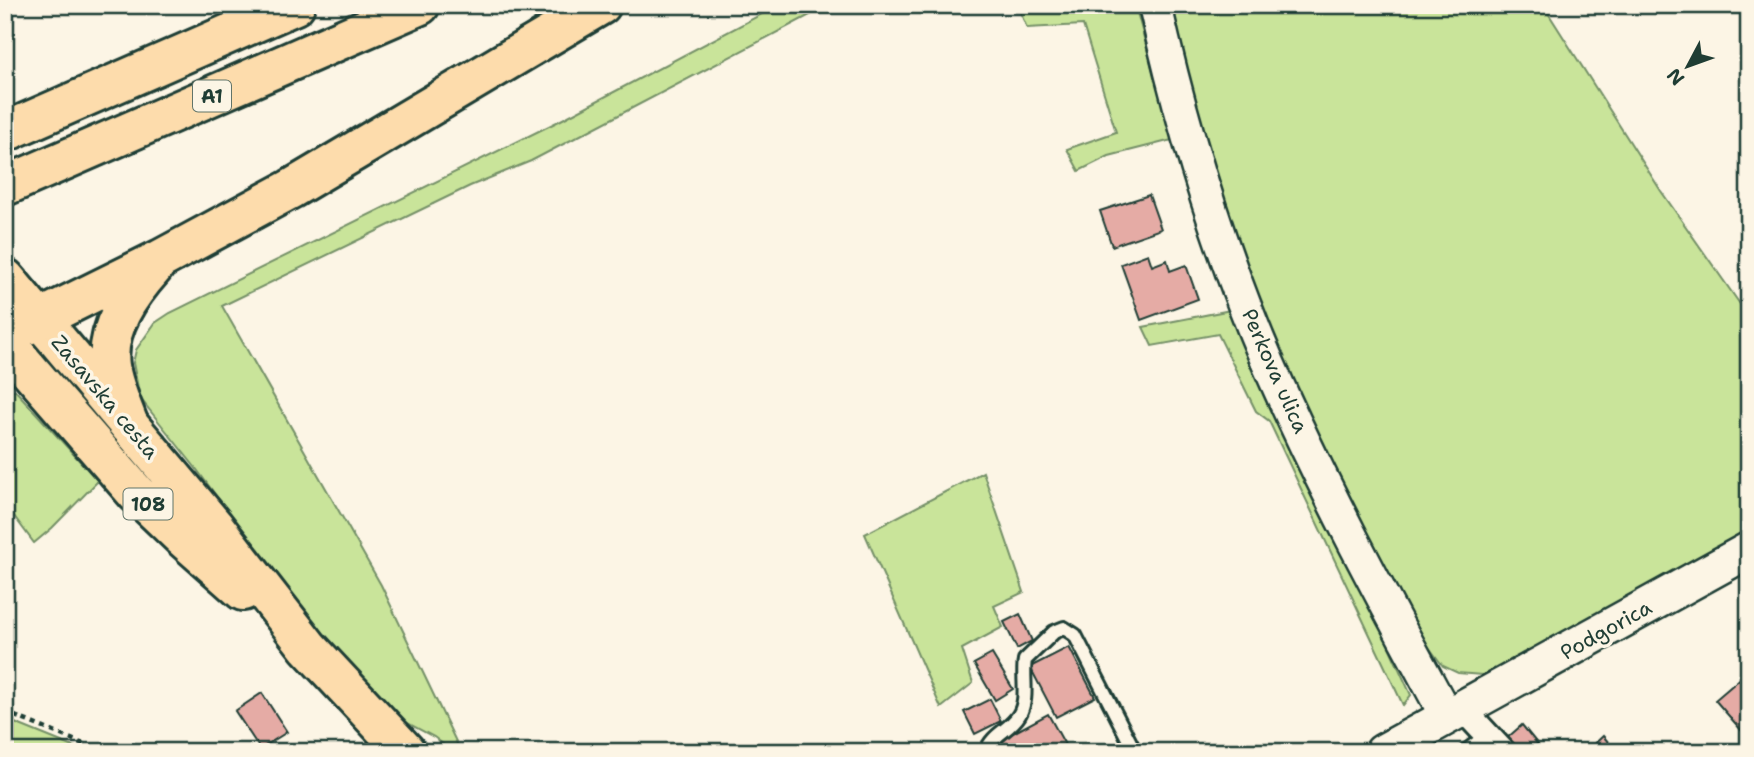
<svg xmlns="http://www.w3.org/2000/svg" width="1754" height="757" font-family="'Shantell Sans',sans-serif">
<rect width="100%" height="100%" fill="#fcf5e5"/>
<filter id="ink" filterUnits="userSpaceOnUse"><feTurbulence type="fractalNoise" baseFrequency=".0143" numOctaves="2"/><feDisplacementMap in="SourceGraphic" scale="14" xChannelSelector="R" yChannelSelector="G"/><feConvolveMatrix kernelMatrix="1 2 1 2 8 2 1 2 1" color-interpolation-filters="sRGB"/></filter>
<g filter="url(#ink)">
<path fill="#c9e49a" stroke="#749067" stroke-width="2" d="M779 5H829L531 161 470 186 222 306 381 585 461 752H453L434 737 396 717 297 606 195 467 140 398 133 363 136 350 155 323 170 313 559 121Z
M1017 5H1135L1172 140 1109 156 1079 171 1067 149 1116 132 1083 25 1027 28Z
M1169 5H1543L1661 191 1749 317V532L1532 654 1482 675 1458 673 1443 666 1425 642 1311 428 1277 353 1222 203Z
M1231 310 1350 561 1411 695 1403 705 1269 421 1256 411 1218 334 1152 346 1143 327Z
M15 390 98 481 52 528 34 543 5 504V394Z
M983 472 1024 592 994 606 1003 627 962 649 973 683 941 708 865 534Z
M5 719 86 752H5Z"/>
<path fill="#e5aba5" stroke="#1f3d34" stroke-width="2" d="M1149 195 1161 229 1112 246 1100 211Z
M1148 254 1152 266 1167 260 1170 271 1186 265 1198 299 1141 320 1121 264Z
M1020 614 1032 641 1017 649 1004 622Z
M1069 647 1095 697 1056 717 1030 667Z
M992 654 1013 689 995 700 974 664Z
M1749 671V739L1715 700Z
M262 693 287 732 260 749 235 711Z
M990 699 1001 721 975 734 964 712Z
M1048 714 1069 752H995L991 745Z
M1522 725 1544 752H1520L1507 738Z
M1603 736 1617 752H1586Z"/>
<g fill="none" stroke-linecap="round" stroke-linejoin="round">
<g stroke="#1f3d34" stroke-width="18">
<path id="service" d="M986 752C993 733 1009 731 1019 715 1029 699 1022 677 1025 660L1054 632 1064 628 1075 635 1135 752
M1465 752 1487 735"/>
</g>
<g stroke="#1f3d34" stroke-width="30">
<path id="minor" d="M1463 709 1503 752"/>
</g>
<g stroke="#1f3d34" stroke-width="37">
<path id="tertiary" d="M1155 5C1182 126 1219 249 1268 363 1321 484 1384 601 1447 717"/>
</g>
<g stroke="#1f3d34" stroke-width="40">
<path id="secondary" d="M1383 752 1749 550"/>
</g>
<g stroke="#1f3d34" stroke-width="44">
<path id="primary" d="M5 278 214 526 308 647 406 752
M5 342 136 493 182 537 243 591"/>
</g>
<g stroke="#1f3d34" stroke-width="44">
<path id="motorway" d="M5 132 295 5
M5 186 420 5
M5 336 161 259 291 189 601 5
M129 425C122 406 113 386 110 366 105 328 130 294 154 267"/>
</g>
<path stroke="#1f3d34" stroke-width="4.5" stroke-dasharray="5 5" stroke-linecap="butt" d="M5 712 103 752"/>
<use href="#service" stroke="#fcf5e5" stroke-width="12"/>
<use href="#minor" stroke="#fcf5e5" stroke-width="24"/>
<use href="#tertiary" stroke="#fcf5e5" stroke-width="32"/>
<use href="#secondary" stroke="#fcf5e5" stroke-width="35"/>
<use href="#primary" stroke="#fddcac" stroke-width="38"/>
<use href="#motorway" stroke="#fddcac" stroke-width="38"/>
</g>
</g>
<g text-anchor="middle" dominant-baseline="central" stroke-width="7" stroke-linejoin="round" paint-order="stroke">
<g fill="#fcf5e5" stroke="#617469" stroke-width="2">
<rect x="193" y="80.5" width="38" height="31" rx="5"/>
<rect x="123.5" y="488.5" width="49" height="31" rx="5"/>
</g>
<g font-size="19" font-weight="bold" fill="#1f3d34">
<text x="212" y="96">A1</text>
<text x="148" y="504">108</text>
</g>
<g font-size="21" fill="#1f3d34" stroke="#fcf5e5">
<text transform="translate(1275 371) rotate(66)">Perkova ulica</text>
<text transform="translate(105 397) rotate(50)">Zasavska cesta</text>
<text transform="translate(1606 630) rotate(-29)">Podgorica</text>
</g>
</g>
<rect width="1754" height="757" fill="none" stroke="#fcf5e5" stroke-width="28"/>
<rect x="14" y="14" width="1726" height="729" fill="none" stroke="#1f3d34" stroke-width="2.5" filter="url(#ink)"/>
<g transform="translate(1688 66) rotate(229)" stroke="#fcf5e5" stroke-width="5" paint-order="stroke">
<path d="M0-5L12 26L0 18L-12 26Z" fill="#1f3d34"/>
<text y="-10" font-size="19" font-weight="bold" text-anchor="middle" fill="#1f3d34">N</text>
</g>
</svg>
